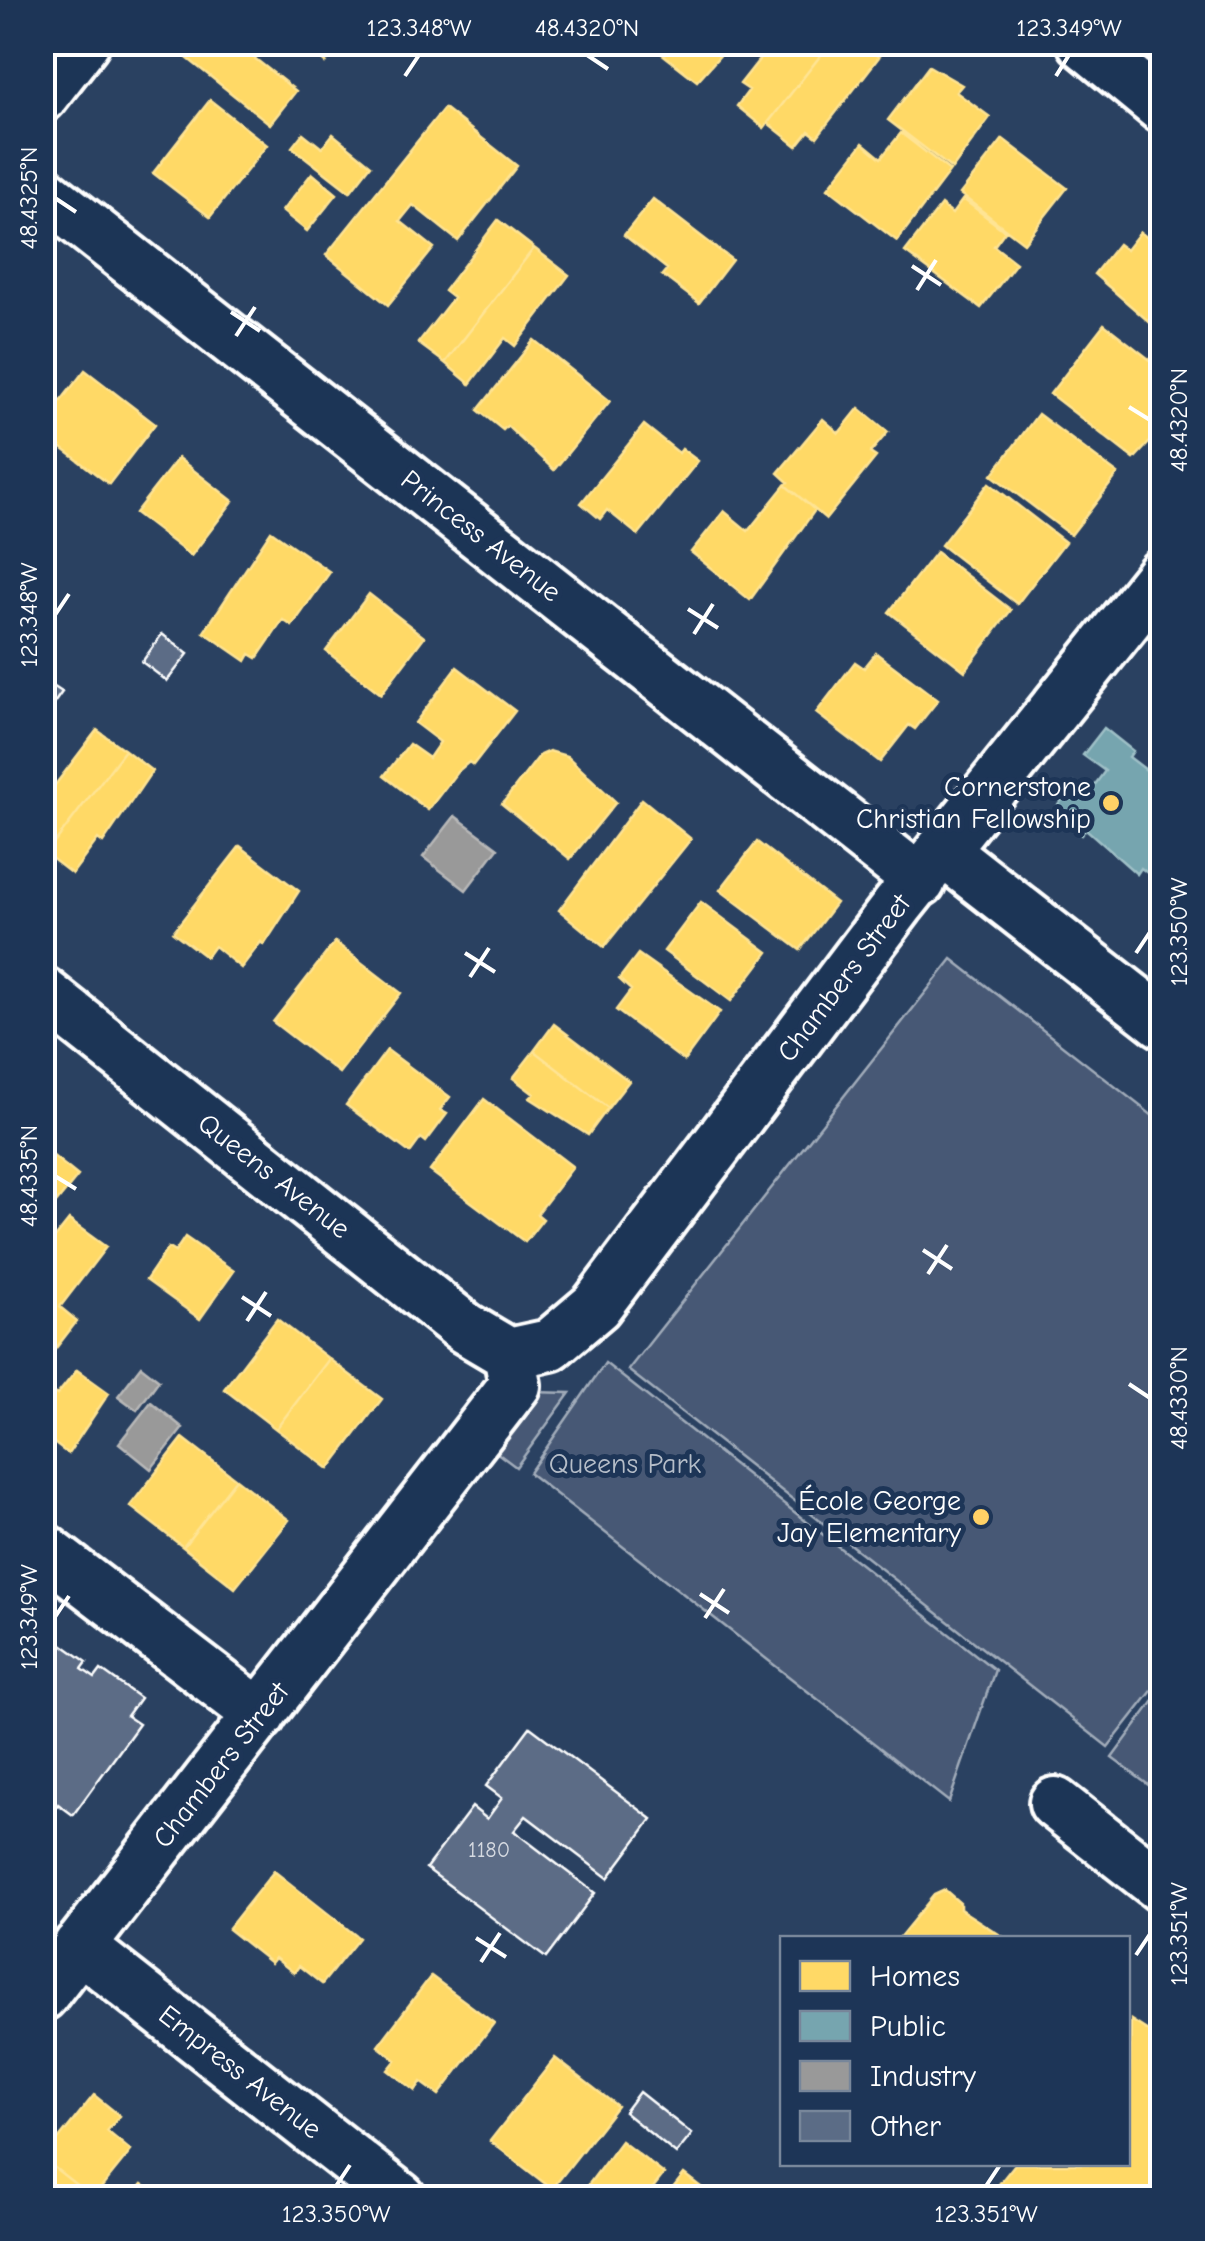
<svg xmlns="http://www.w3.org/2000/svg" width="1205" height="2241" font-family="'Comic Neue',sans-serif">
<rect width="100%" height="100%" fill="#2a4161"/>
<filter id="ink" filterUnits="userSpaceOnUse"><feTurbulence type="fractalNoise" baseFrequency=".01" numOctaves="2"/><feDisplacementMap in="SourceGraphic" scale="20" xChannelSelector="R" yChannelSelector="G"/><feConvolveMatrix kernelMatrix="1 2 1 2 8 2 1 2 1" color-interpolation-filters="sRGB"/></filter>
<g filter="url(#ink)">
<path fill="#465975" stroke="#a2acba" stroke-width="2.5" d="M952 959 1162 1123V1678L1108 1747 628 1370Z
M605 1363 995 1670 949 1802 529 1473Z
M531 1392 570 1393 516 1467 488 1446Z
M1162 1690V1795L1112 1758Z"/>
<path fill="#ffd966" stroke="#ffe494" stroke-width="2.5" d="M191 42H234L296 91 270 124 182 54Z
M301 42H342L325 63Z
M647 42H732L697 81Z
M773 42H831L764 128 737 106 749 90 740 84Z
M831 42H873L880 48 875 54 879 57 817 137 809 131 797 146 768 123Z
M929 66 962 85 956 92 990 117 952 169 888 120Z
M210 100 267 145 210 217 153 173Z
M444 108 517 166 458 241 413 205 400 221 434 248 388 305 326 255Z
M303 133 322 148 333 134 371 165 350 192 292 147Z
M901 133 950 171 897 241 828 188 863 143 881 158Z
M1003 139 1067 188 1024 243 960 194Z
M312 173 337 194 307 231 282 211Z
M653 199 732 260 699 303 662 275 667 269 624 235Z
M963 199 1005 231 994 246 1016 263 981 308 905 252 941 205 952 214Z
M498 220 534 248 445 363 418 343 453 298 444 291Z
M1140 232 1157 245 1162 243V333L1094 274 1118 244 1126 250Z
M534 248 569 275 515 346 505 338 470 384 445 363Z
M1104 324 1162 369V429L1134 459 1050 394Z
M534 340 610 401 554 470 507 426 503 430 478 410Z
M85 370 155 424 109 484 42 433V425Z
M859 408 888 432 870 453 876 457 826 519 785 485 788 482 778 473 823 419 839 433Z
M1038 414 1118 474 1071 535 992 475Z
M644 425 679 453 682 449 698 461 638 535 607 510 600 519 581 503Z
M178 458 233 501 191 556 135 513Z
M989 483 1065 542 1017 604 941 545Z
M785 485 815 510 750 600 691 552 724 511 748 531Z
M271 531 330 572 292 626 283 620 257 658 250 654 246 661 204 632Z
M936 552 1011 610 965 671 889 612Z
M369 594 424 637 381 694 326 651Z
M876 653 938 700 915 729 909 725 880 762 816 713 855 662 864 668Z
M457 667 515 711 473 765 469 762 457 772 428 810 384 776 409 744 429 758 440 742 415 723Z
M97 730 125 750 46 854 42 844 49 835 42 831V802Z
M125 750 152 771 103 843 98 839 72 874 46 854Z
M549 751 567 756 616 802 570 859 502 804 540 755Z
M642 799 691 839 604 947 559 910Z
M757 842 836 903 800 950 720 890Z
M240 846 299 891 264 945 261 942 241 968 214 946 206 957 173 932Z
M701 902 768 952 731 1001 664 951Z
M335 942 401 993 339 1073 273 1022Z
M638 954 720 1012 684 1061 616 1010 631 990 619 979Z
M554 1024 629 1081 608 1108 534 1051Z
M387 1050 450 1097 440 1110 447 1114 426 1142 421 1138 410 1153 346 1105Z
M534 1051 608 1108 588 1135 530 1098 534 1094 513 1078Z
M484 1099 573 1167 537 1214 543 1219 525 1242 430 1171Z
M42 1147 78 1176 42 1220Z
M69 1220 106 1247 60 1307 77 1321 42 1366V1254Z
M185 1237 234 1271 200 1319 146 1280 168 1248 175 1252Z
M277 1319 329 1359 276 1429 224 1389Z
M329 1359 382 1399 329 1469 276 1429Z
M77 1370 109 1393 68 1454 42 1434V1386L57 1395Z
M183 1438 236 1479 183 1547 130 1506Z
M236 1479 289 1520 235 1588 183 1547Z
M274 1871 359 1938 322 1984 299 1966 294 1973 275 1958 271 1963 228 1929Z
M945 1890 960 1903V1909L1005 1938H899L934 1895Z
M431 1976 494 2023 439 2095 421 2082 415 2091 388 2070 396 2060 378 2046Z
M1131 2020 1162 2040V2198H988L1015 2164H1128Z
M555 2058 617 2106 552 2189 490 2141Z
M94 2095 120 2116 107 2131 131 2151 93 2198 42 2158V2135L54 2145Z
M621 2141 664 2174 645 2198H592L583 2192Z
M42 2158 93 2198H42Z
M684 2174 715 2198H665Z
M142 2184 161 2198H130Z"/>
<path fill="#76a5af" stroke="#9fc0c7" stroke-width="2.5" d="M1104 728 1133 751 1129 757 1162 782 1159 882 1141 868 1137 874 1086 829 1081 835 1052 813 1075 783 1088 794 1105 771 1083 755Z"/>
<path fill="#999" stroke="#b8b8b8" stroke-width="2.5" d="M455 816 498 848 466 890 423 857Z
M141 1366 159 1380 137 1410 118 1396Z
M151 1402 183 1428 151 1469 119 1443Z"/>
<path fill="#5b6c86" stroke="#fff" stroke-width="2.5" d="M162 634 188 654 167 681 142 662Z
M42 679 62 692 42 720Z
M42 1630 87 1662 82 1669 95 1678 101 1670 140 1698 127 1716 139 1724 73 1815 58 1804 45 1822Z
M530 1727 652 1819 608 1878 526 1816 514 1831 595 1893 546 1958 426 1868 472 1807 487 1819 502 1798 486 1786Z
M639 2092 692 2134 676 2154 624 2112Z"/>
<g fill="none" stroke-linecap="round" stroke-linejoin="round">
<g stroke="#fff" stroke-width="58">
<path id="minor" d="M1083 42 1162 107
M42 96 84 42
M42 191 920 881
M943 851 1162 1022
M42 992 465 1328 509 1354
M509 1354 550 1345 596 1306 898 905 1162 575
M42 1548 260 1715
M1055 1803 1162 1887
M79 1946 400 2198
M42 1995 515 1385 509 1354"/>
</g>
<use href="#minor" stroke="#1d3557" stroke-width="50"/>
</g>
</g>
<path fill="none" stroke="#fff" stroke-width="4" d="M587 55 608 69M405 76 419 55M1056 76 1069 55M55 198 76 212M912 266 941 285M917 290 936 260M231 312 260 331M236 336 255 307M1129 407 1150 420M688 609 718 628M55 615 69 594M694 634 713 604M465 953 495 972M1136 953 1150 932M470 977 489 948M55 1176 76 1189M923 1250 952 1269M928 1274 947 1245M242 1297 271 1316M247 1321 266 1292M1129 1384 1150 1398M700 1594 729 1613M55 1617 69 1596M705 1618 724 1589M476 1938 506 1957M1136 1955 1150 1934M481 1962 500 1933M336 2186 350 2165M986 2186 1000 2165"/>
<g fill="#ffd166" stroke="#1d3557" stroke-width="4">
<circle cx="1111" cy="803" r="10"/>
<circle cx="981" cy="1517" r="10"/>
</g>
<g text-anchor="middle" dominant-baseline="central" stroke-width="10" stroke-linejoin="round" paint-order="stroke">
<g font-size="22" fill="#d6dae1">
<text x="489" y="1850">1180</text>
</g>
<g font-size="28" fill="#fff" stroke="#1d3557">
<text transform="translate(481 536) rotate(38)">Princess Avenue</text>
<text transform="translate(844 978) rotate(-53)">Chambers Street</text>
<text transform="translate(274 1176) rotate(38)">Queens Avenue</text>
<text transform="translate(221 1765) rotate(-52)">Chambers Street</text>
<text transform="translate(240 2072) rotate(38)">Empress Avenue</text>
</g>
<g font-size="28" fill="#fff" stroke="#1d3557" text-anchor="end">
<text x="1091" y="787">Cornerstone<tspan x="1091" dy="32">Christian Fellowship</tspan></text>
<text x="961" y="1501">École George<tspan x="961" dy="32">Jay Elementary</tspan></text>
</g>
<g font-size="28" fill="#b5bdc8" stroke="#1d3557">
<text x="625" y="1464">Queens Park</text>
</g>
</g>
<rect width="1205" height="2241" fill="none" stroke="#1d3557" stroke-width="110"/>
<rect x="780" y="1936" width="350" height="230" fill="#1d3557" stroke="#77869a" stroke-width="2.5"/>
<rect x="800" y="1961" width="50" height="30" fill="#ffd966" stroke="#77869a" stroke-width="2.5"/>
<text x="870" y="1986" font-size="30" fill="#ffffff">Homes</text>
<rect x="800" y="2011" width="50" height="30" fill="#76a5af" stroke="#77869a" stroke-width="2.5"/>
<text x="870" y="2036" font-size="30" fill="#ffffff">Public</text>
<rect x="800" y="2061" width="50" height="30" fill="#999999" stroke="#77869a" stroke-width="2.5"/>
<text x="870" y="2086" font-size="30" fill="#ffffff">Industry</text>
<rect x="800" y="2111" width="50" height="30" fill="#5b6c86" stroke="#77869a" stroke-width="2.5"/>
<text x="870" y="2136" font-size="30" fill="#ffffff">Other</text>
<rect x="55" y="55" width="1095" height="2131" fill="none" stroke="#fff" stroke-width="4"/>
<g font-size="25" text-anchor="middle" fill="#fff">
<text x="419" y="36">123.348°W</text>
<text x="587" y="36">48.4320°N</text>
<text x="1069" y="36">123.349°W</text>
<text transform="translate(28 198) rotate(-90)" y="9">48.4325°N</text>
<text transform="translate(1178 420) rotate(-90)" y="9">48.4320°N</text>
<text transform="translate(28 615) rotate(-90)" y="9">123.348°W</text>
<text transform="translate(1178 932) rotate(-90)" y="9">123.350°W</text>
<text transform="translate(28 1176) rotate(-90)" y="9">48.4335°N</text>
<text transform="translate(1178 1398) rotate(-90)" y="9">48.4330°N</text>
<text transform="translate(28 1617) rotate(-90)" y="9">123.349°W</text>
<text transform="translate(1178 1934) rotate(-90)" y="9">123.351°W</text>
<text x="336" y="2222">123.350°W</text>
<text x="986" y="2222">123.351°W</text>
</g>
</svg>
